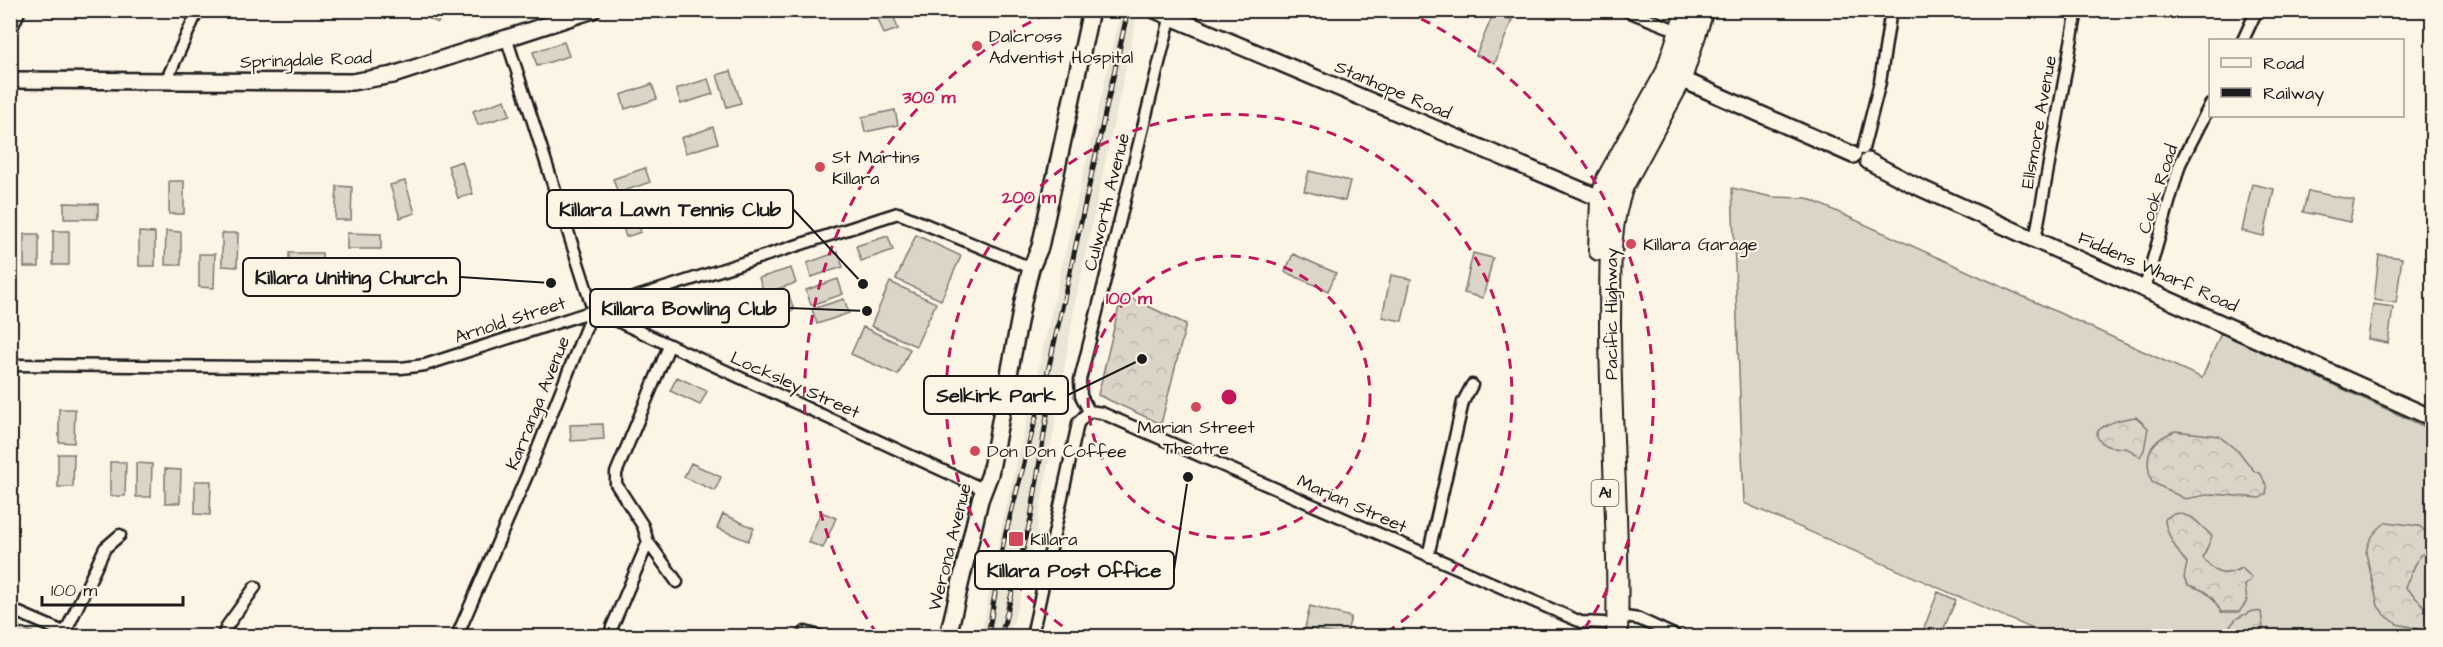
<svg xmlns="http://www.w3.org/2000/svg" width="2443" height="647" font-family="'Architects Daughter',sans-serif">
<defs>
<pattern id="forest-crowns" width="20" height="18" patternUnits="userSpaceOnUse" patternTransform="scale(1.5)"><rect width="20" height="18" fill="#dbd5c8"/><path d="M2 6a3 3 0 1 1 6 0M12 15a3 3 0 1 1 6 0" fill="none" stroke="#bbb6ab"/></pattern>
</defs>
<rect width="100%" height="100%" fill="#fcf5e5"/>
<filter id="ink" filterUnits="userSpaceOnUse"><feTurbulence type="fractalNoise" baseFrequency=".0167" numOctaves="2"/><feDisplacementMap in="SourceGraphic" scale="12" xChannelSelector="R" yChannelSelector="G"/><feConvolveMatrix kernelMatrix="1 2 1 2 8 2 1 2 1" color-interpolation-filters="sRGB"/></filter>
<g filter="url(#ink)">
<path fill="#ebe5d6" d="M1121 11H1138L1076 298 1037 530 1019 604 1009 636H981L1002 526Z"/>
<path fill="#dbd5c8" stroke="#7c7872" stroke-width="1.5" d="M426 11V10L443 11 438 23 424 16Z
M875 11H892L898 29 884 34Z
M1494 12 1512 20 1495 63 1476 55Z
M564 42 569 56 537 66 533 52Z
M731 71 741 103 727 107 717 75Z
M708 79 713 94 681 104 676 89Z
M652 84 657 99 625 109 621 95Z
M505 100 510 115 478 125 473 111Z
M895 110 898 125 865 132 862 117Z
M713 127 718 143 686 153 681 138Z
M462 161 473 194 458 198 448 166Z
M645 168 650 182 618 193 613 179Z
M1309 171 1350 181 1345 201 1304 191Z
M169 181H184V214H169Z
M405 181 415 213 400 218 390 185Z
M2252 184 2274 189 2264 236 2242 231Z
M337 186 352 187 351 220H335Z
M1732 188 1772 197 1807 198 2202 378 2221 333 2432 430V636H2049L1744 503Z
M2308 191 2354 200 2350 222 2303 212Z
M630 200 641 232 626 237 616 205Z
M64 203 98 204V219H64Z
M53 231H69V265H53Z
M166 231 181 232V265H165Z
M139 232 155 233V266H139Z
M222 233H238L237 267 222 266Z
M347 233 381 234V249H347Z
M24 234H39V267H24Z
M916 235 961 256 941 300 896 279Z
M888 236 893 250 861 261 856 246Z
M838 252 843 267 811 277 807 263Z
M289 253H322V268H289Z
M1473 253 1493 258 1483 298 1464 293Z
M199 254H215L214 288 199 287Z
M1293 254 1336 273 1328 291 1285 272Z
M2379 255 2402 258 2396 303 2374 300Z
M791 268 796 283 764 293 759 278Z
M1391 275 1411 279 1402 321 1382 317Z
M838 279 843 294 811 305 806 290Z
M890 282 936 303 916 346 871 326Z
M789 295 794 310 762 321 757 306Z
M844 299 849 313 817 324 812 309Z
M2373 304 2393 307 2388 343 2368 339Z
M863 327 910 349 898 375 851 354Z
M677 377 707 391 700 405 670 391Z
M946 377 960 384 946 414 932 408Z
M59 409H75L74 443 59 442Z
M603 424 604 439 571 441 570 425Z
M58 454H74L73 487H58Z
M110 462H126L125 496H110Z
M136 463 152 464 151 497H136Z
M691 463 721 477 715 491 684 477Z
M165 469 181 470 180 503H165Z
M195 481H211L210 515 195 514Z
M821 512 836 518 823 548 808 542Z
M723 514 754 528 748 541 717 528Z
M1938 592 1956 600 1941 635 1924 628Z
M1310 606 1351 617 1346 636 1305 628Z"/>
<path fill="url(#forest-crowns)" stroke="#7c7872" stroke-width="1.5" d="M1122 294 1186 324 1161 424 1098 395Z
M2136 417 2148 428 2144 450 2140 457C2137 455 2132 451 2128 449 2121 446 2112 449 2105 445 2078 427 2127 418 2136 417Z
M2175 431 2219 436 2240 453 2254 471 2261 474 2267 487 2266 494 2260 498 2212 494 2185 499 2152 482C2143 456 2149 441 2175 431Z
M2178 513 2193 518 2212 536 2203 558C2216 575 2223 577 2242 568L2252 578 2245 586 2247 601 2239 612H2221C2213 596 2206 590 2188 585L2184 578 2187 563C2178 553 2165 532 2165 519L2171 515Z
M2387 522 2419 526 2432 536V556L2427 552 2420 555 2405 587 2432 614V632L2397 624 2384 614 2378 606 2366 553C2368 539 2375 530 2387 522Z
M2252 611 2261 612 2264 636H2226L2225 632 2237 618Z
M10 623H11L41 636H11Z"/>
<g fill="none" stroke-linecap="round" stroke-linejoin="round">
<g stroke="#1c1c1c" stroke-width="15">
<path id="street" d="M1625 10 1681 32
M10 32 20 10
M2243 40 2257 10
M166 81 198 10
M1863 149 1880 82 1891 10
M2035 240 2077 10
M2145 287 2180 164 2210 105
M593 310 983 489
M10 365 401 368 425 365 898 213 1031 268
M1089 411 1102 413 1581 622 1604 623
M1089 411 1081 396 1080 380 1172 11
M648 542 677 582
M1428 556 1463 402 1472 385
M10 609 73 636
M1617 616 1639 619 1676 636
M805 632 819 636
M65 633 105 548 120 535
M223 636 227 626 255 587
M457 636 528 473 593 310 507 40
M610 636 612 627 648 542 643 526 616 484V473L669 346
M1032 636 1078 423 1089 411"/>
</g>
<g stroke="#1c1c1c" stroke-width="20">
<path id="secondary" d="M1155 10 1611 203
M1672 75 1853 155
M10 80 352 82 393 75 593 10
M1868 161 1914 185 2035 240 2432 418
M948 636 980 500 990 474 1023 301 1031 268 1040 247 1091 10"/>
</g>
<g stroke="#1c1c1c" stroke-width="24">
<path id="highway" d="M1599 250 1601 200 1607 179 1666 73 1687 10
M1617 636C1620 531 1610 427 1610 322 1611 276 1607 230 1623 186L1681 79 1703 10"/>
</g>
<use href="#street" stroke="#fcf5e5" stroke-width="10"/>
<use href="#secondary" stroke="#fcf5e5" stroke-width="15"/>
<use href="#highway" stroke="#fcf5e5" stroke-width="20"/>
<g stroke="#1c1c1c" stroke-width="5">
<path id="rail" d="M988 636 1003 544 1048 371 1128 10
M1001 636 1031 518 1052 383"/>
</g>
<use href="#rail" stroke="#fcf5e5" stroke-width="3" stroke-dasharray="9" stroke-linecap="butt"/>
</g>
</g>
<g fill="none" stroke="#c2185b" stroke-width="3" stroke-dasharray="10 8">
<circle cx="1229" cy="397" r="141"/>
<path d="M1077 636A283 283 0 1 1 1381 636"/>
<path d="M877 634A424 424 0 0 1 1053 11M1405 11A424 424 0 0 1 1581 634"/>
</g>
<g fill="#d1495b" stroke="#fcf5e5" stroke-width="2">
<circle cx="977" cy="46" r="6"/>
<circle cx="820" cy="167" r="6"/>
<circle cx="1631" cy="244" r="6"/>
<circle cx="1196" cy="407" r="6"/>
<circle cx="975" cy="451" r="6"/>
<rect x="1008" y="531" width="16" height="16" rx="3"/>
</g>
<g text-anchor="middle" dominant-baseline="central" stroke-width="4.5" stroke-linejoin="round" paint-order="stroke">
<rect fill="#fcf5e5" stroke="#5f5d58" stroke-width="1.5" x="1591.5" y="480" width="27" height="26" rx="4.5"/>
<g font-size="16" font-weight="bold" fill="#1c1c1c">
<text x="1605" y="493">A1</text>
</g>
<g font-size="18" fill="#1c1c1c" stroke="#fcf5e5" text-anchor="start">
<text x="989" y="36">Dalcross<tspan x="989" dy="21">Adventist Hospital</tspan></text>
<text x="832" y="157">St Martins<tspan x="832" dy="21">Killara</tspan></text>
<text x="1643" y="244">Killara Garage</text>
<text x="1196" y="427" text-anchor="middle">Marian Street<tspan x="1196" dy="21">Theatre</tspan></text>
<text x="987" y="451">Don Don Coffee</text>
<text x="1030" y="539">Killara</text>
</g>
<g font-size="18" fill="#1c1c1c" stroke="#fcf5e5">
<text transform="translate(306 60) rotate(-2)">Springdale Road</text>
<text transform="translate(1393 90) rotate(23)">Stanhope Road</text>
<text transform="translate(2039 122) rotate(-80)">Ellsmore Avenue</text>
<text transform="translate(2158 189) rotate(-72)">Cook Road</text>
<text transform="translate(1107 202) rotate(-76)">Culworth Avenue</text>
<text transform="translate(2158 272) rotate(24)">Fiddens Wharf Road</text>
<text transform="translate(1611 314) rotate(-90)">Pacific Highway</text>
<text transform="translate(510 320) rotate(-18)">Arnold Street</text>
<text transform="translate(795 385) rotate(24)">Locksley Street</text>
<text transform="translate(538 403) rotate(-68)">Karranga Avenue</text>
<text transform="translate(1352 504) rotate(24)">Marian Street</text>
<text transform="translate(950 547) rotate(-76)">Werona Avenue</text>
</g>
</g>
<circle cx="1229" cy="397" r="9" fill="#c2185b" stroke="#fcf5e5" stroke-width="3"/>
<g font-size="18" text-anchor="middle" font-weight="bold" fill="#c2185b" stroke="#fcf5e5" stroke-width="4.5" stroke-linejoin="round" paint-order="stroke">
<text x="929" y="103">300 m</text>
<text x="1029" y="203">200 m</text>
<text x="1129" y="304">100 m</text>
</g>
<path fill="none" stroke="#1c1c1c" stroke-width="2" d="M863 284L793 209M551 283L460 277M867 311L789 308M1142 359L1068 395M1188 477L1174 570"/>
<g fill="#1c1c1c" stroke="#fcf5e5" stroke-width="2">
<circle cx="863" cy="284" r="6"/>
<circle cx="551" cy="283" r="6"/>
<circle cx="867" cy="311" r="6"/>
<circle cx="1142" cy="359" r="6"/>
<circle cx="1188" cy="477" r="6"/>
</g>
<g fill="#fcf5e5" stroke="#1c1c1c" stroke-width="2">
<rect x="547" y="190" width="246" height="38" rx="6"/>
<rect x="243" y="258" width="217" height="38" rx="6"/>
<rect x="590" y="289" width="199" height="38" rx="6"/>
<rect x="924" y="376" width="144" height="38" rx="6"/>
<rect x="975" y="551" width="199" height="38" rx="6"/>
</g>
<g font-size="20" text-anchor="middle" font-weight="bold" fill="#1c1c1c">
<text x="670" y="216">Killara Lawn Tennis Club</text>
<text x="351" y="284">Killara Uniting Church</text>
<text x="689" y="315">Killara Bowling Club</text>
<text x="996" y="402">Selkirk Park</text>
<text x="1074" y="577">Killara Post Office</text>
</g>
<rect width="2443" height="647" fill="none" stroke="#fcf5e5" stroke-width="36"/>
<rect x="18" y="18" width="2407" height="611" fill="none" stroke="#1c1c1c" stroke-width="2" filter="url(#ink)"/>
<rect x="2209" y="39" width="195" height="78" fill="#fcf5e5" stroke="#a29e95" stroke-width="1.5"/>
<rect x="2221" y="58" width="30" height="9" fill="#fcf5e5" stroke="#a29e95" stroke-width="1.5"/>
<text x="2263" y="69" font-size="18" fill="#1c1c1c">Road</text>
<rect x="2221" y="88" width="30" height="9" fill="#1c1c1c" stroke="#a29e95" stroke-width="1.5"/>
<text x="2263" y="99" font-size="18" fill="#1c1c1c">Railway</text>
<path d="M42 596v9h141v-9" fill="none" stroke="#1c1c1c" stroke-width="3"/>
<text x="51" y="596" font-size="18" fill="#1c1c1c" stroke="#fcf5e5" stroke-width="4.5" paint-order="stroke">100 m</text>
</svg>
